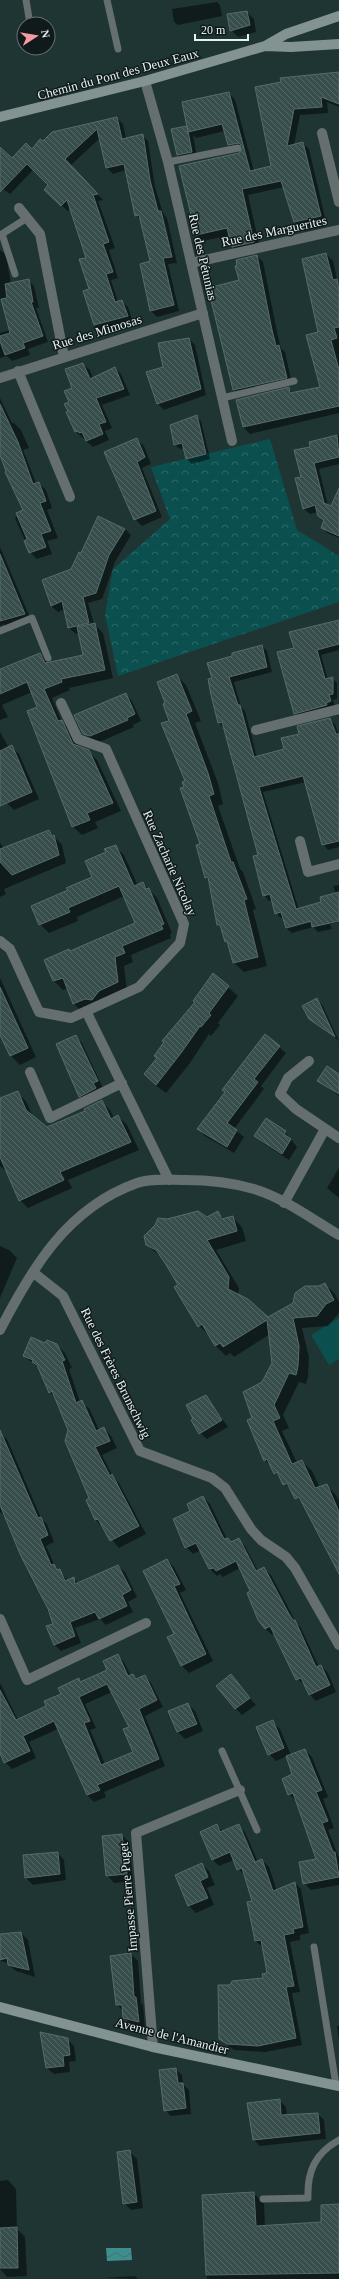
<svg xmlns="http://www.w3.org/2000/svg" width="339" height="2279" font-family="'Times New Roman',serif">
<defs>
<pattern id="park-crowns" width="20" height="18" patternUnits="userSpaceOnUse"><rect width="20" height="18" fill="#0b4f4f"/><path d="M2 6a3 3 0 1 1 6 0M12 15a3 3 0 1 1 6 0" fill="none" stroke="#2e6969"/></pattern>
<pattern id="water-waves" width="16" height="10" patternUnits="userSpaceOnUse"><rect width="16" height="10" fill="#3f8e8e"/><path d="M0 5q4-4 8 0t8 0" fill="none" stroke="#417272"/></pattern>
<pattern id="building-back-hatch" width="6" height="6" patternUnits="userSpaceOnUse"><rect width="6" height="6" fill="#374e4d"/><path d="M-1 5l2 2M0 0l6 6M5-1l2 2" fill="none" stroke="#546867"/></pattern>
</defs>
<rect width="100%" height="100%" fill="#1f3534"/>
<path fill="url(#park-crowns)" d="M270 439 297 530 339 556V602L118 676 105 615 113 569 170 519 151 467Z"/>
<path fill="#0b4f4f" d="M339 1318V1359L329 1365 311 1335Z"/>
<path fill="url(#water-waves)" d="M106 2248H131L132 2260 107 2261Z"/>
<path fill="#0007" fill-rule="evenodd" d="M217 2 220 5 222 16 178 25 174 22 172 9Z
M247 12 254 19 256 32 238 37 231 30Z
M339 73V107L327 102 328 113 300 115 294 145 303 143 309 149 326 222 301 228 294 222 284 187 248 195 260 248 239 253 233 247 230 235 203 241 197 234 242 150 235 151 229 144 225 131 196 138 193 135 197 157 184 160 178 155 188 126 229 93 235 100 254 171 272 166 256 87Z
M117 118 123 124 126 139 142 135 148 141 155 187 163 213 167 218 177 263 168 264 179 311 157 317 151 311V262L142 222 136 215 126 170 113 174 106 167 100 138 70 166 103 200 98 201 115 248 109 250 118 278 111 280 118 302 122 301 128 307 133 322 101 331 94 325 87 258 71 208 68 211 51 196 50 185 34 169 10 194 0 187V149L12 159 43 143Z
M0 250 6 255 11 284 28 280 34 286 39 308H36L48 342 28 349 30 355 12 361 7 356 0 358V333L10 330 2 299H0Z
M326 254 333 261 339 288V413L250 434 243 427 288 388 293 393 321 387 320 333Z
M257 256 263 262 278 337 281 348 285 352 292 384 240 396 234 390 240 281Z
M189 339 195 345 206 395 164 410 158 404 165 368Z
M83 364 90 370 93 379 115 368 121 374 130 395 102 405 112 428 105 431 109 440 93 447 76 432 70 412 74 388Z
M0 398 12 423H14L21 430 29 448 23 450 36 483H39L46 490 52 508 47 510 58 538 47 541 52 554 37 559 30 552 15 518 24 511 0 453Z
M196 416 201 421 210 459 192 464 187 459 185 448 180 449 175 445Z
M339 435V464L319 469 328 506 339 510V538L327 533 322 527 325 521 318 512 310 514 304 509 296 479 302 477 311 447 310 442Z
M137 440 144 446 151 464 142 468 162 517 142 526 135 519Z
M125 529 131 535 115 562 102 599 88 603 94 624 103 633 113 678 69 688 70 690 52 698 62 722 70 729 78 747 88 751 97 760 121 811 95 822 98 828 82 835 73 827 29 712 38 708 32 692 2 705 8 717 0 720V668L40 654 49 662 84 656 80 633 76 634 69 628 65 609 58 612 51 606 82 555Z
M0 547 31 620 7 627 4 624 0 626Z
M339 620V650L321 655 328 680 333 679 337 683V699L333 700 335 706 299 718 295 713V649Z
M262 646 267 651 272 672 234 682 241 707 245 711 257 758 285 749 300 734 330 719 335 724 339 735V847L328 850 323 844 306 782 263 792 299 910 322 903 336 894 333 886 339 885V922L330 924 332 929 318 932 313 927 292 933 286 928 284 918H281L276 913 273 900 269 901 264 895 259 856 224 728 219 723 213 679 234 656ZM315 919 316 921 288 928V926Z
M176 675 186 685 201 721 195 723 218 783 223 804 218 806 240 869 243 872 256 909 253 910 267 966 244 972 234 963 230 946 226 941 222 928 218 925 209 880 206 877 201 845 185 788 186 781 170 722Z
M126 694 132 701 141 721 133 725 134 727 97 743 91 740 84 733Z
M0 732 9 748 12 747 19 754 39 799 14 810 7 803 0 788Z
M49 831 62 845 66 863 4 889 6 894 0 897V842L4 849Z
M115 846 124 855 138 886 143 883 157 898 172 933 170 934 171 938 131 955 133 962 124 966 127 991 83 1013 74 1004 68 988 63 990 54 981 45 960 71 952 136 924 124 896 77 917 78 921 49 933 40 924 70 891 93 877 107 853Z
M213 974 238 996 218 1023 220 1025 211 1036 209 1034 190 1063 166 1093 154 1084 158 1058Z
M0 978 36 1057 20 1065 11 1056 0 1033Z
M317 999 323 1006 339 1041 310 1019Z
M76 1037 82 1043 103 1088 86 1102 80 1096Z
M279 1047 286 1053 261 1086 264 1089 234 1129 244 1137 234 1153 205 1136 198 1129Z
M339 1075V1096L318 1081Z
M17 1093 26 1101 33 1117 47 1128 86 1111 101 1101 110 1110 114 1118 118 1116 127 1125 139 1150 68 1180 72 1188 28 1208 20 1200 7 1172 0 1166V1099Z
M285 1132 297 1147 289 1160 263 1143 256 1136Z
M339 1168V1198L327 1188Z
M218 1212 225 1220 232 1217 242 1227 246 1241 216 1250 239 1288 238 1295 268 1318 325 1284 335 1294 339 1302V1313L328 1326 302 1328 309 1357 308 1377 306 1384 299 1382 283 1415 289 1428 282 1431 297 1463 302 1461 312 1471 320 1488 326 1485 336 1495 339 1501V1571L307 1508 265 1460 253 1418 263 1383 273 1363 270 1334 234 1357 230 1353 226 1356 216 1346 210 1336 199 1326 175 1287 179 1285 162 1258 147 1245 167 1220 207 1219Z
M0 1246 9 1250 17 1258 0 1298Z
M46 1345H57L65 1353 72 1368 69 1369 80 1402 89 1408 99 1430 104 1428 111 1436 117 1448 102 1455 113 1477 119 1483 146 1534 119 1548 96 1520 69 1430 56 1398 50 1392 40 1369 24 1356Z
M206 1396 228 1427 207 1439 200 1433Z
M0 1433 7 1439 41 1518 47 1524 54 1542 46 1546 55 1566 68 1581 73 1578 79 1584 118 1566 125 1572 137 1597 128 1602 133 1612 106 1625 100 1619 75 1628 81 1643 61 1651 54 1644V1625L4 1511 3 1514 0 1512Z
M203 1497 210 1504 227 1539 232 1542 238 1539 245 1546 258 1571 264 1569 271 1575 296 1622 301 1628 319 1667 321 1666 328 1673 336 1692 316 1701 310 1695 305 1685 297 1679 275 1634 272 1635 265 1628 240 1568 223 1577 220 1574 217 1576 210 1569 201 1550 193 1554 186 1547 192 1511Z
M167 1560 174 1567 186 1590 180 1593 213 1661 189 1673 182 1666 168 1638 176 1634Z
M117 1655 124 1662 131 1676 133 1675 138 1679 144 1676 151 1683 163 1707 145 1716 165 1766 104 1792 106 1797 94 1802 87 1795 58 1729 29 1742 36 1758 12 1769 5 1762 0 1751V1683L18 1720 48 1706 78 1679 81 1682 108 1670ZM112 1692 130 1728 134 1753 105 1764 90 1730 96 1728 85 1704Z
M231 1676 256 1705 242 1715 235 1708Z
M188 1704 195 1711 203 1731 185 1739 178 1732 170 1712Z
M273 1722 280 1729 291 1755 305 1750 312 1757 328 1797 323 1799 334 1828 328 1830 339 1858V1885L311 1890 304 1883 317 1860 296 1801 289 1794 293 1775 287 1756 276 1761 269 1754Z
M238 1825 245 1832 258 1862 262 1860 269 1867 277 1891 295 1883 301 1889 309 1933 300 1935V1940L290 1942 300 1992 292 1993 302 2045 265 2052 234 2050 220 2039 231 1986 264 1979 268 1974 263 1947 255 1941 254 1902 245 1875 238 1869 234 1860 219 1866 213 1860 217 1826 223 1832Z
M122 1835 129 1842 133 1881 114 1883 107 1875Z
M58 1853 64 1860 66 1880 33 1885 26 1878 24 1856Z
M202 1864 209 1871 215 1885 207 1888 214 1905 196 1913 189 1906 176 1875Z
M21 1933 28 1940 35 1977 16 1971 5 1962 0 1961V1935Z
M131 1954 138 1961 141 2003 143 2005 145 2028 131 2024 124 2017V2012L117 2005 111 1956Z
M337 2026H339V2041Z
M67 2039 74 2046 76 2061 69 2062 70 2072 54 2074 47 2068Z
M175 2069 182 2075 183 2084 189 2090 191 2114 171 2116 165 2110Z
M279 2100 286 2107 287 2116 318 2114 324 2120 326 2139 260 2146 254 2140 248 2104Z
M130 2152 137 2159 143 2208 131 2210 124 2203Z
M8 2180 16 2189 17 2229 25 2237 27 2276 7 2277 0 2269V2181Z
M253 2193 264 2203 265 2226 322 2223 339 2205V2279H207L203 2196Z
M135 2276 138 2279 103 2278Z"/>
<path fill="url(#building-back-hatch)" stroke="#556c6c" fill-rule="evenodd" d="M247 11 250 25 230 31 227 14Z
M339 72V104L321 97 322 107 294 109 287 146 303 142 321 216 294 222 281 181 242 189 254 242 232 247 227 228 196 235 179 166 239 153 243 147 239 143 228 145 222 124 188 132 182 102 229 92 250 171 271 166 255 87 281 82 280 78Z
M117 117 122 139 143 134 150 180 158 211H161L172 257 163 258 174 305 150 311 140 264 150 261 139 215 135 216 124 164 106 168 97 129 65 159 98 194 93 195 109 242 103 244 113 272 106 274 115 302 122 300 128 316 94 325 83 291 89 289 79 259 86 258 67 200 61 206 44 190 48 185 27 164 0 192V147L12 158 26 143 32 149 40 139 43 141 52 132Z
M187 126 192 152 177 155 171 129Z
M326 253 333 280 337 279 339 290V327L334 328 337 338 331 340 339 370V406L243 427 236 400 289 387 290 393 320 387 306 335 318 332 302 259Z
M257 255 272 330 276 346 279 345 287 378 233 390 208 288 239 280 235 266 237 265 236 260Z
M29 279 33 302H31L43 336 23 343 25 348 5 355 0 341V336L10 333 1 299 7 298 5 284Z
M189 338 201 389 157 404 146 372 163 367 158 343Z
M83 363 90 379 115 367 124 389 96 398 106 422 99 424 103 434 86 441 82 432 79 433 78 431 75 432 66 412 68 411 64 404 69 402 64 391 72 388 65 369Z
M0 404 18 442 33 484 39 482 46 501 40 503 51 531 41 534 46 547 29 553 24 541 27 539 16 513 23 510 5 472 6 471 0 455Z
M197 415 206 454 186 459 182 443 174 445 170 425Z
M337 435 339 457 314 463 324 503 331 506 339 488V536L321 528 324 520 318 516 315 505 303 509 295 478 301 477 294 450 310 447 309 442Z
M137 438 145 457 137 462 156 511 134 520 104 452Z
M98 516 125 529 109 555 96 593 83 597 89 623 68 628 62 601 51 606 42 580 71 569 79 552 81 553Z
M0 554 25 614 0 621Z
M339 620V644L317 650 325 679 333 677V694L329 695 331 701 326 703 327 705 294 714 277 652 294 648 289 632Z
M95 623 105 670 61 679 62 682 44 689 58 721 62 720 73 744 89 750 113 803 87 813 90 820 72 827 27 711 37 707 27 682 0 694V669L40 653 45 663 83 655 77 627Z
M262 645 267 667 229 677 238 705H240L254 757 284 749 281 738 299 734 297 726 330 718 336 734H339V841L322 845 303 776 259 787 296 909 321 902 320 897 339 892V921L312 927 311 921 286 928 281 912 275 914 270 894 263 896 253 856 258 855 222 722 218 723 211 695 208 679 212 678 207 663 232 656V653Z
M177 674 192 711 186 714 208 773 214 794 209 796 231 862H233L247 899 244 900 258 957 233 963 227 941 225 942 220 925H217L208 877 205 878 196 845 200 844 180 788 184 787 182 782 185 781 161 723 169 721 163 704 165 703 157 682Z
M126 693 135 714 127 718 128 720 90 736 83 734 74 715Z
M12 745 32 792 0 806V751Z
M49 830 52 836 54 835 59 855 12 875 0 862V849Z
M116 845 134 886 143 882 146 889 149 888 164 924 161 925 163 929 122 946 125 953 115 957 118 982 99 991 92 1000 85 999 73 1004 63 978 53 981 44 960 69 949 70 951 135 923 119 886 68 908 70 912 39 925 31 906 68 890 66 888 92 877 85 861 106 852 104 849Z
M213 973 229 986 209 1013 211 1015 201 1027 200 1026 181 1053 156 1085 144 1074 157 1058 154 1056 164 1042 162 1041 195 1002 193 1001Z
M0 987 28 1048 10 1056 0 1035Z
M317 998 335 1037 309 1019 302 1006Z
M265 1034 280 1046 254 1079 258 1082 227 1123 237 1130 227 1147 197 1129 225 1092 222 1090Z
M76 1035 98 1081 93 1083 96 1088 79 1097 56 1044Z
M327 1066 339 1074V1094L317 1081Z
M18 1091 26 1110 47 1127 85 1111 84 1109 102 1100 111 1119 118 1115 131 1142 60 1172 64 1180 19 1201 0 1157V1098Z
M266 1118 286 1131 284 1134 291 1139 282 1154 254 1136Z
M198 1211 207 1217 218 1211 222 1219 233 1216 237 1231 207 1240 229 1277 228 1289 248 1299 268 1317 293 1303 295 1293 305 1286H319L325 1283 334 1300 326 1304 317 1316 293 1318 299 1346 298 1366 296 1375 289 1373 274 1405 280 1418 273 1421 292 1464 302 1460 315 1488 327 1484 339 1512V1574L299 1497 295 1499 287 1483 283 1485 277 1472 274 1474 267 1459 264 1461 247 1420 252 1418 243 1392 262 1382 272 1363 267 1320 223 1347 220 1343 215 1346 202 1324 198 1327 174 1287 178 1285 165 1263 156 1250 146 1245 144 1236 155 1225 158 1218 167 1219Z
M31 1337 45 1343 47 1340 57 1344 65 1360 62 1361 76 1403 82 1400 96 1431 104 1427 110 1441 95 1447 110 1476 112 1474 139 1526 110 1541 98 1519 95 1520 86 1500 89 1498 65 1441 68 1430 52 1391 49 1393 37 1365 32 1362 33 1360 23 1356Z
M206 1395 222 1420 199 1434 191 1420 193 1419 186 1405Z
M0 1430 38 1518 41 1517 48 1535 40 1539 51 1565 54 1564 57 1570 60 1569 65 1581 74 1577 75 1584 118 1565 131 1590 122 1595 127 1606 99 1619 95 1612 70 1622 75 1636 54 1645 46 1626 53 1624 48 1609 20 1554 0 1505Z
M203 1496 224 1539 228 1538 231 1542 239 1538 256 1571 264 1567 289 1614 293 1620H295L316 1667 321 1665 330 1685 309 1695 301 1678 296 1680 270 1626 265 1629 258 1620 247 1593 250 1591 236 1561 216 1571 214 1568 209 1569 196 1543 185 1548 173 1519 190 1511 187 1504Z
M167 1559 180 1584 174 1586 206 1654 181 1666 167 1637 174 1634 143 1571Z
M118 1654 128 1676 133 1674 136 1679 145 1675 157 1700 139 1709 159 1759 97 1785 100 1790 87 1795 54 1721 23 1736 30 1751 4 1763 0 1753V1690L16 1720 46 1706 44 1701 61 1694 58 1688 79 1678 80 1682 107 1670 103 1661ZM107 1684 129 1727 123 1729 133 1752 101 1765 84 1723 90 1721 79 1697Z
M231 1674 250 1698 235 1709 216 1686Z
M188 1703 197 1724 177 1732 168 1711Z
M273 1720 284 1748 268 1755 256 1727Z
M305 1749 322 1790 316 1792 328 1821 322 1823 333 1852H335L339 1877 303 1884 299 1862 316 1859 293 1793 288 1795 282 1779 292 1774 286 1756Z
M217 1824 220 1832 239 1824 255 1862 262 1859 273 1891 295 1882 303 1927 293 1929 294 1933 284 1935 294 1986 286 1987 296 2038 258 2046 227 2044 219 2039 218 1985H230L232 1981 263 1978 262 1974 267 1973 261 1940 255 1941 247 1902 252 1901 242 1868 237 1870 230 1852 212 1860 200 1832Z
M122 1834 127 1874 106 1876 102 1836Z
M58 1852 60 1874 25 1878 23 1855Z
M202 1863 208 1877 200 1881 208 1898 188 1906 175 1875Z
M21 1932 29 1970 8 1965 7 1958 0 1960V1934Z
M131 1953 134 1997H136L139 2022 123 2018 122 2005H116L110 1956Z
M40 2032 68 2038 70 2055 63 2056 64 2066 46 2068Z
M176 2068 178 2083H183L186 2108 164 2111 159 2070Z
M280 2099 281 2115 318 2113 320 2133 253 2140 247 2103Z
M130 2150 137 2202 123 2204 117 2152Z
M254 2192 256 2226 321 2222V2205L339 2204V2273L206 2275 202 2195Z
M17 2227 18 2268H0V2228Z"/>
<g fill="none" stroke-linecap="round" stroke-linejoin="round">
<path stroke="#656f6f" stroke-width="7" d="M26 0 30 24
M107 0 118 49
M168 162 238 148
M15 274 2 234 27 218
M222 398 294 381
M0 631 32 618 48 658
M222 1751 257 1830
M314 1947 336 2085
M263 2199 308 2198C307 2172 315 2153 339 2140"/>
<path stroke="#656f6f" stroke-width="10" d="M145 81 168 162 232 441
M322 133 339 202
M19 208 40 234 64 357
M191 263 339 230
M18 371 70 497
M0 378 203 313
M256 730 339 709
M300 841 308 872 339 864
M0 941 10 949 39 1012 71 1018 139 987 180 943 184 924 106 749 78 739 61 703
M86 1011 169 1180
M309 1061 288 1078 280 1094 296 1109 339 1138
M30 1072 50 1118 122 1083
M284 1203 325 1129
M34 1273 63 1296 140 1451 212 1478 225 1488 251 1529 261 1540 286 1557 295 1568 339 1645
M0 1330C32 1268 67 1208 137 1183 151 1178 170 1180 185 1180 210 1180 230 1182 254 1189 284 1198 312 1219 339 1235
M0 1619 27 1680 146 1623
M153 2047 136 1833 240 1790"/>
<path stroke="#829392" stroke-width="10" d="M265 46 291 47 339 44
M0 117 145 81 265 46 286 34 339 16
M0 2007 153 2047 339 2086"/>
</g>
<g text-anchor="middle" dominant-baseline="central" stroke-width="3" stroke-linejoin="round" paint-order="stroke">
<g font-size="13" fill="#e5f2f2" stroke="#111a1a">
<text transform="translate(118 74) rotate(-15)">Chemin du Pont des Deux Eaux</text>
<text transform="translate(274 231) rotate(-12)">Rue des Marguerites</text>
<text transform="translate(203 257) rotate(77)">Rue des Pétunias</text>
<text transform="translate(97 332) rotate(-17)">Rue des Mimosas</text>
<text transform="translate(170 863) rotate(66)">Rue Zacharie Nicolay</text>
<text transform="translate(116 1373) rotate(64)">Rue des Frères Brunschwig</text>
<text transform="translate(128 1897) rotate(-95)">Impasse Pierre Puget</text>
<text transform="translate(172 2036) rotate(14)">Avenue de l'Amandier</text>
</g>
</g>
<g transform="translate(36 36) rotate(78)"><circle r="19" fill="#111a1a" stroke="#667070"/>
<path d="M0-3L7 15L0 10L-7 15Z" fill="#f49aa2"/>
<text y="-6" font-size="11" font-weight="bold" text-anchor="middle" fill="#e5f2f2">N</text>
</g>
<path d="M195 34v6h53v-6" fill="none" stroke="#e5f2f2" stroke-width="2"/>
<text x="201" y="34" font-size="12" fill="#e5f2f2" stroke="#111a1a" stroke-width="3" paint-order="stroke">20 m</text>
</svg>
